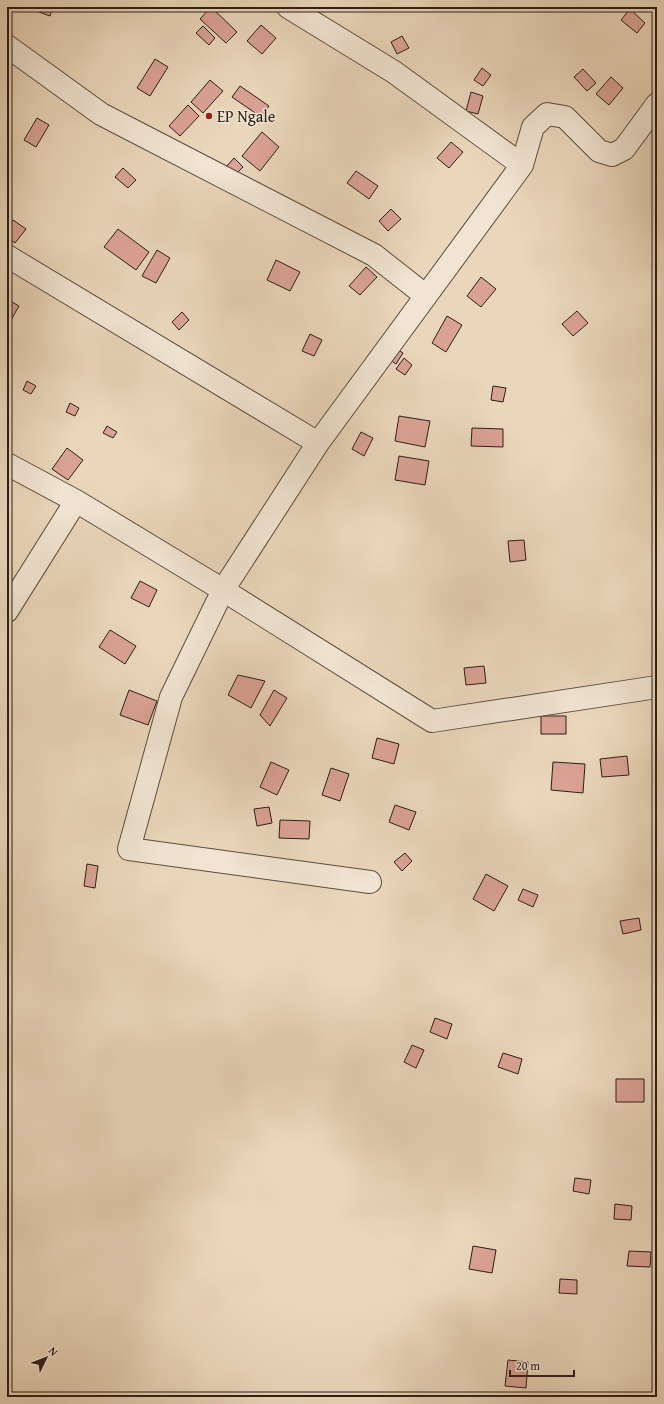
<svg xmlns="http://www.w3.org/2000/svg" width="664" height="1404" font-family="'Gentium Book Plus',serif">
<rect width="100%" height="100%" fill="#ead6ba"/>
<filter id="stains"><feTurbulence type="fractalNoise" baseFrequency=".005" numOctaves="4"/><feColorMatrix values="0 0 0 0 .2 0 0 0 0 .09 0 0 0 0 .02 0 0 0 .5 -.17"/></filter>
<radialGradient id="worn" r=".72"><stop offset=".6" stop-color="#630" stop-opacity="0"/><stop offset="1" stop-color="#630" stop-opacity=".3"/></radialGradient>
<path fill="#daa294" stroke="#2b1e19" d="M25 7H53L50 16Z
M211 7 237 32 226 43 200 19Z
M630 9 645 23 637 33 621 20Z
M261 25 276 38 262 54 247 41Z
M203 26 215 38 209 45 196 33Z
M402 36 409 48 397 54 391 42Z
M155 59 168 67 150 96 137 88Z
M482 68 491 75 483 86 474 80Z
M583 69 596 83 587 91 574 77Z
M611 77 623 88 609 105 596 94Z
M210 80 223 91 203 113 191 102Z
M240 86 269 106 261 117 232 97Z
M471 92 483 96 478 114 466 111Z
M188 105 199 116 180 136 169 126Z
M37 118 49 125 36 147 24 140Z
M262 132 279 147 260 171 242 156Z
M451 142 463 152 449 168 437 158Z
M234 158 243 167 235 175 226 167Z
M123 168 136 180 128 188 115 177Z
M356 171 378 186 369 199 347 183Z
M391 209 401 219 388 231 379 221Z
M13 220 26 229 15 243 7 237V228Z
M118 229 149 252 136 270 104 247Z
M157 250 170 258 156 283 142 276Z
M276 260 300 272 290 291 267 280Z
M366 267 377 277 360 295 349 286Z
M481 277 496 289 481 307 467 296Z
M7 299 19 306 7 327Z
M577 311 588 323 573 336 562 324Z
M182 312 189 320 179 330 172 322Z
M447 316 462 325 446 352 432 343Z
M310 334 322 340 314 356 302 351Z
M394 347 403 353 396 364 387 358Z
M404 358 412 365 405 375 396 369Z
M27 381 36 386 31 394 23 390Z
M493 386 506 388 503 402 491 400Z
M70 403 79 408 75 416 66 412Z
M399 416 430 421 425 447 395 441Z
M107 426 117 432 113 438 103 433Z
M472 428 503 429V447L471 446Z
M361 432 373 438 364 456 352 449Z
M67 448 83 460 68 480 52 469Z
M399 456 429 461 425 485 395 480Z
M524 540 526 560 510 562 508 541Z
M140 581 157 590 149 607 131 598Z
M110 630 136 646 125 664 99 647Z
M484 666 486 683 466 685 464 668Z
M238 675 265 681 251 708 228 695Z
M129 690 157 701 148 725 120 715Z
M274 690 287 698 270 726 260 715Z
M541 716H566V734H541Z
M377 738 399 744 394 764 372 758Z
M627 756 629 775 602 777 600 759Z
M271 762 289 770 277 795 260 787Z
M553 762 585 764 583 793 551 790Z
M331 768 349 774 340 801 322 795Z
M395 805 416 812 409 830 389 822Z
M269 807 272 823 257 826 254 809Z
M280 820 310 821 309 839 279 838Z
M405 853 412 861 402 871 394 862Z
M87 864 98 866 95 888 84 886Z
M486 874 508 886 494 911 473 899Z
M523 889 538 895 533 907 518 900Z
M639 918 641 930 623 934 620 921Z
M435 1018 452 1024 447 1039 430 1032Z
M412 1045 424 1050 416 1068 404 1062Z
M503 1053 522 1059 518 1074 498 1067Z
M616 1079H644V1102H616Z
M575 1178 591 1180 589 1194 573 1191Z
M615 1204 632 1206 631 1220 614 1219Z
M473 1246 496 1250 492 1273 469 1269Z
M629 1251 651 1252 650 1267 627 1266Z
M560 1279 577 1280V1294L559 1293Z
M508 1360 528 1362 526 1388 505 1386Z"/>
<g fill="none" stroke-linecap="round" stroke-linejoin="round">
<g stroke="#5b4c41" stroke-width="24">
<path id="minor" d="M288 7 394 72 522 165
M7 46 101 114 374 255 426 296
M7 256 318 443
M7 464 76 501 223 590 432 721 657 687
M7 611 76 501
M370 882 129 849 171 697 223 590 318 443 522 165 533 127 547 114 565 117 599 151 612 155 624 149 657 104"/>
</g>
<use href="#minor" stroke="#f1e4d2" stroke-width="22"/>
</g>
<circle fill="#8f2418" stroke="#f1e4d2" stroke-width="1.5" cx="209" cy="116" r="4"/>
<g text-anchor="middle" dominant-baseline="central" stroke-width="3" stroke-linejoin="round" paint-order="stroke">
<g font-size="16" fill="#2b1e19" stroke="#f1e4d2" text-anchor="start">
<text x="217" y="116">EP Ngale</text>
</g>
</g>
<rect width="664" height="1404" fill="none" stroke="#ead6ba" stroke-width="24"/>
<rect x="8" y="8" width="648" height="1388" fill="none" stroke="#2b1e19" stroke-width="2"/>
<rect x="12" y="12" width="640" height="1380" fill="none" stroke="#2b1e19"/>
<g transform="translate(46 1358) rotate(47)" stroke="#f1e4d2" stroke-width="3" paint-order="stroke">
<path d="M0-3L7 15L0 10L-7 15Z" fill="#2b1e19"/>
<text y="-6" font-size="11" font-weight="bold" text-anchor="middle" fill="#2b1e19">N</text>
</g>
<path d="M510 1370v6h64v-6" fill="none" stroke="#2b1e19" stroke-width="2"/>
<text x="516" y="1370" font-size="12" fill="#2b1e19" stroke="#f1e4d2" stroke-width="3" paint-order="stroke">20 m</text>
<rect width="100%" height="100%" filter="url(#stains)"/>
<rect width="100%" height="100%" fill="url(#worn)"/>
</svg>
